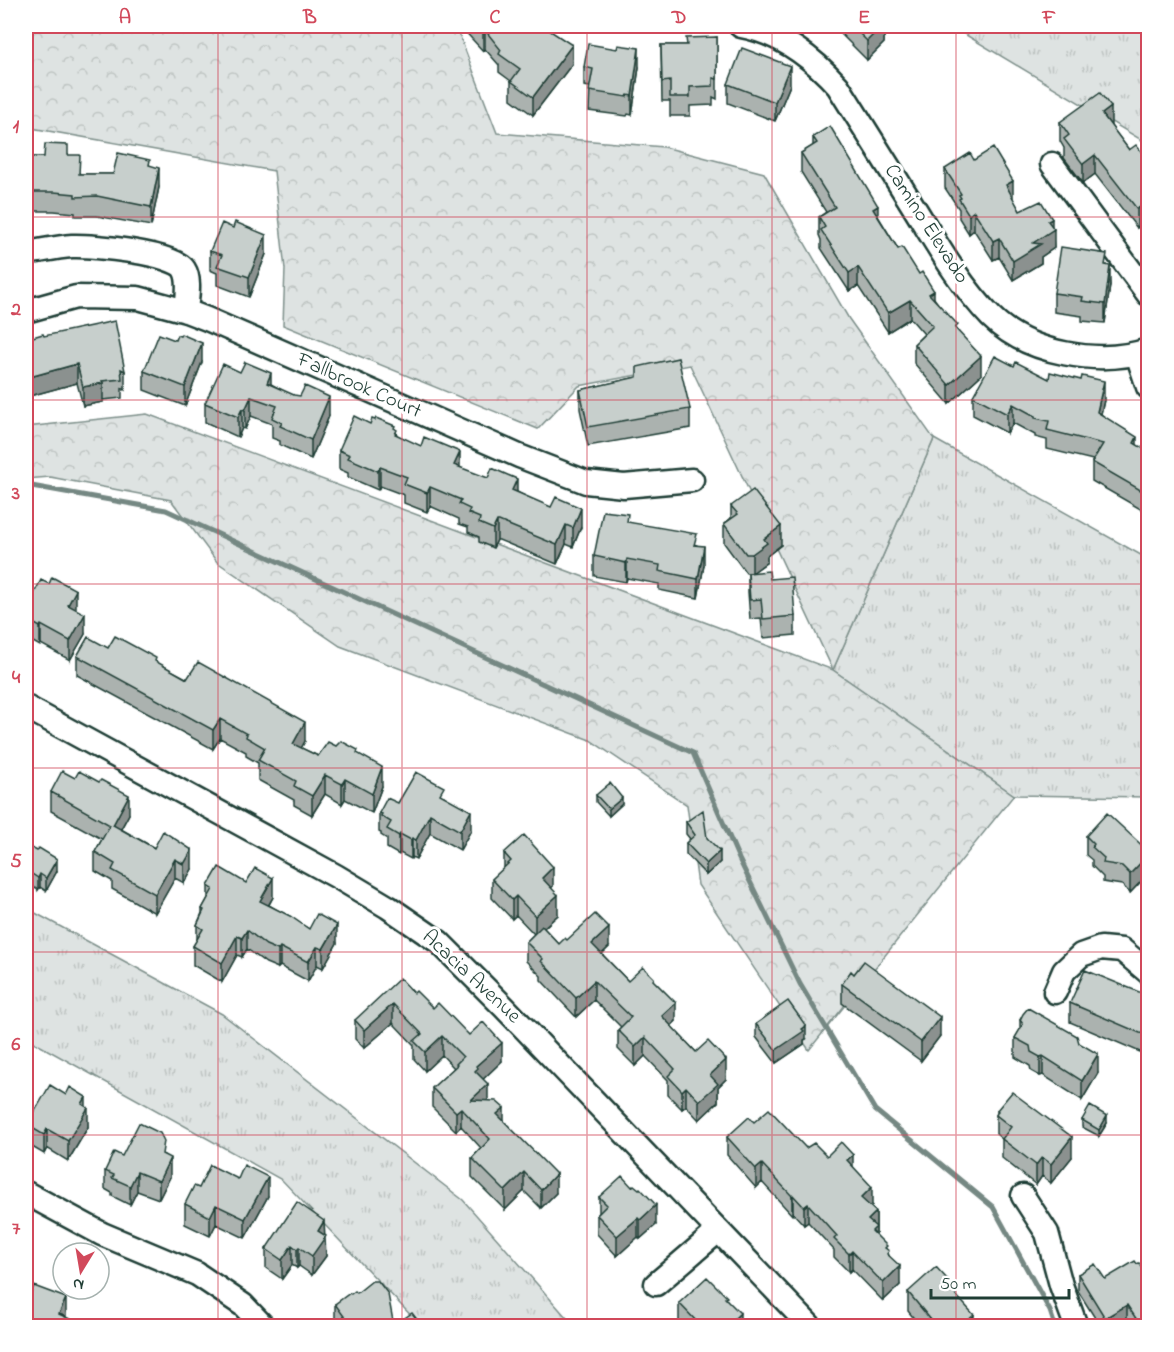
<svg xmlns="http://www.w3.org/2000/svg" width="1174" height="1352" font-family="'Indie Flower',sans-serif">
<defs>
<pattern id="grass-tufts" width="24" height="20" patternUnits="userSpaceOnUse" patternTransform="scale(1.5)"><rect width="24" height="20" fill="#dee3e2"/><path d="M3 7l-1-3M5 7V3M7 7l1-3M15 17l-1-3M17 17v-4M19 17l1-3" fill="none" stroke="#bec4c2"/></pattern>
<pattern id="forest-crowns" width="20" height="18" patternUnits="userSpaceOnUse" patternTransform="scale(1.5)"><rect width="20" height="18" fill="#dee3e2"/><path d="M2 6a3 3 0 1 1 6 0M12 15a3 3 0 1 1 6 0" fill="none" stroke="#bec4c2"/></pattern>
</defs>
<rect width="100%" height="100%" fill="#fff"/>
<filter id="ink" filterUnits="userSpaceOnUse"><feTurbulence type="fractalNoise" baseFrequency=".0167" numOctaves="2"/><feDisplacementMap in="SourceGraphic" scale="12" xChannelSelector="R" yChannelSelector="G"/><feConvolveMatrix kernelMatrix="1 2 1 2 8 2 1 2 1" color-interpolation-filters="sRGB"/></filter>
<g filter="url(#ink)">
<path fill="url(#grass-tufts)" stroke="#7e908b" stroke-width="1.5" d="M951 26H1148V144Z
M934 439 1148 559V797L1014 795 833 670Z
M26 908 222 1014 463 1200 574 1326H421L282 1180 26 1038Z"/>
<path fill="url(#forest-crowns)" stroke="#7e908b" stroke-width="1.5" d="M26 26H456L497 133 664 147 764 173 849 319 934 439 833 670 1014 795 809 1050 698 885 687 805 590 740 340 646 217 562 171 500 50 477 26 479V427L147 414 833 670 690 365 579 386 538 429 283 325 285 269 274 171 26 127Z"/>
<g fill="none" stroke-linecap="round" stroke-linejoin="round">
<path stroke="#758883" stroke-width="5" d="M26 485 166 510 693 753 739 859 800 984 875 1110 993 1207 1050 1311 1055 1326"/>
<g stroke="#1f3d34" stroke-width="27">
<path id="minor" d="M741 26C780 33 811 56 838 86 862 124 886 162 910 201 935 241 958 283 991 317 1028 354 1100 366 1148 350
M1052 164 1148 294
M26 253C41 251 56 247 72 246 91 245 175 253 184 269 191 280 187 298 186 311
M26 311 76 297 138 298 186 311 207 319 519 456 586 482 624 486 692 480
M1137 354 1148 387
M26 707 336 876 388 907 439 942 504 1007 810 1326
M1055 992 1064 971 1081 955 1101 948 1122 950 1148 972
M26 1193 102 1234 197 1274 243 1305 263 1326
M1023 1196 1047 1233 1061 1285 1076 1326
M656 1284 718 1231"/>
</g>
<use href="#minor" stroke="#fff" stroke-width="22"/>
</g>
<path fill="#abb2af" stroke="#1f3d34" stroke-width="1.5" d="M460 26H543L572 64 533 115 511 99V81L499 72V65L485 49 483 51Z
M833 26H890L884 32V43L867 60Z
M717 37V99L713 97V105L690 106V116H670V101H662L661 45H686Z
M584 67H639L632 115 628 114 627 116 589 111 590 87 584 86Z
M728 84 790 85 775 121 728 103Z
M1060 122 1111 126 1129 150 1149 161V219L1137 228 1095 174 1083 183 1064 158V148L1060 141Z
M813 137 878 216 898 249 958 331 981 375 949 404 914 363V344L924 334 910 318 888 332 858 286 849 291 821 248V240L819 235V217L826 212 801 172V153L813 146Z
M68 155 80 174H113L150 166 159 187 151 226 97 216H75V213L54 211H26V223V157H44Z
M974 160 1013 199 1020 211 1052 227 1054 248 1041 257V263L1013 280 999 257 993 260 974 230 969 234 959 218V209L945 188V169Z
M233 228 266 254 249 297 217 285V273L210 270V251Z
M1149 241V262L1148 261Z
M1107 265 1110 285 1105 323 1082 321V316L1054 312V293Z
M44 336 125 371V390L122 388V398L103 400V402L83 406 77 383 26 397Z
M202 362 185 406 144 390V371Z
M1014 366 1104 400 1101 414 1137 446 1149 452V514L1092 481V462L1093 460 1047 449V440L1035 437V435L1013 423 1007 433 973 415V396Z
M240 372 271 384 329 416 311 459 280 445V441L272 438V424L251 416 245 429 242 428 238 437 205 422V403Z
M637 377 690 409V428L588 446 580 409V390Z
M370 424 395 429 397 435 460 468 517 492 581 527 573 547 566 544 557 564 499 540H497L493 548 479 542V537L468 532V527L459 524V519L430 506 427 512 404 503V495L380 486 378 490 348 477V473L339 469V450Z
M731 506 781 545 767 556V562L753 572 770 579 795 616V635L763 638 761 618 750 619 748 592V573H746L724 543V524L731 518Z
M628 522 697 545 704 565 698 598 659 590V584L627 578 626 582 594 576V556Z
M26 609 76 610 85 634 70 660 41 644 40 646 26 638Z
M108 648 156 662 305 741 301 748 318 756 336 746 358 754 382 786 372 813 345 799 342 804 325 794 312 815 294 805V800L258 780V763L246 756V752L220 738 213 749 77 675V656Z
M51 792 129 814 121 829 192 869 184 883 175 878 155 913 112 889V881L95 871V852L102 839 51 811Z
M596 795 622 804 609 816 596 802Z
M444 796 471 830 460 850 430 833 416 859 412 857 411 859 400 853 399 855 387 848V839L381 835V833L379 832V813L398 803Z
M686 822 707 838 720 862 706 875 686 854V843L690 839 686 834Z
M1086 836 1149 852V873L1130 893 1122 885 1103 882V877L1092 866V860L1086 855Z
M26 845 57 871 46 891 40 887 38 890 26 883Z
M504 853 553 886 551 888 558 915 544 928 559 944 567 940 609 947 602 954 628 981 654 982 676 1021 671 1026 696 1052 726 1079 718 1087V1102L699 1120 686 1106 682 1109 668 1095V1080L645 1056 635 1066 618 1049V1030L621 1027 594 1000 576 1017 541 980V976L526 961V942L534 934 516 915 512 919 492 898V879L504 868Z
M246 883 273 897 269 905 309 929 337 943 323 968 317 965 308 981 280 966 278 968 266 963 247 949 242 957 237 955 222 982 193 965V946L197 940V925L202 913V909L208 898V886Z
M854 974 940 1036 921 1061 842 1003V984Z
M414 993 469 1035 502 1061 483 1079 488 1101 504 1121 556 1193 541 1208 524 1191 505 1210 472 1177V1158L481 1148 461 1126 456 1131 432 1107V1088L454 1068 442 1055 425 1071 414 1059V1045L393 1023 364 1048 355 1039V1020Z
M1149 996V1053L1140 1052 1070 1022V1003Z
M1020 1020 1079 1043 1098 1073 1082 1100 1043 1075 1040 1076 1031 1071 1030 1066 1015 1057V1038L1020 1030Z
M756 1024 806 1039 804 1040V1044L776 1063 756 1037Z
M86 1107 88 1127 68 1161 47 1148 44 1154 27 1144V1125Z
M997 1110 1072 1157 1051 1183 1042 1176 1036 1185 1002 1158V1139L996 1134V1115L997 1113Z
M1082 1120 1107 1123 1099 1136 1082 1127Z
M754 1122 806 1148 853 1167 872 1205 870 1207 876 1212V1235L887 1250 900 1285 883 1301 852 1269 849 1272 834 1257V1250L808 1222 804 1225 793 1213 792 1215 762 1182 756 1188 727 1155V1137Z
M164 1155 170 1177 159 1199 137 1191 130 1205 112 1196V1193L105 1189V1171L122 1156Z
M199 1188 268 1196 245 1238 216 1224 210 1236 185 1224V1204Z
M599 1197 656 1225 640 1239 638 1237 617 1256 597 1234V1215L599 1213Z
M324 1236 326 1256 312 1275 299 1266 297 1268 292 1265 282 1279 266 1268V1249Z
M1078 1274 1105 1279 1149 1326H1131L1127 1321 1118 1326H1100L1078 1291Z
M948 1287 974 1326H920L908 1311V1292Z
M727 1300 740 1324 742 1326H684L679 1322V1303Z
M335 1304 393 1326H338L335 1323Z"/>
<path fill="#8b918f" stroke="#1f3d34" stroke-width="1.5" d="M878 26H890L884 32V43L867 60V41Z
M485 30V49L483 51V32Z
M572 45V64L533 115V97Z
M639 48V67L632 115V96Z
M790 66V85L775 121V102Z
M1111 107V126L1102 114Z
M1095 155V174L1083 183V164Z
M159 168V187L151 226V207Z
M1013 181V200L1006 185Z
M1149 200V219L1137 228V209Z
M878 206V225L873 209Z
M974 211V230L969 234V215Z
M1052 219V230L1054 229V248L1041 257V263L1013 280V261L1033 243 1048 221Z
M266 235V254L249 297V277Z
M999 238V257L993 260V241Z
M1110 266V285L1105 323V304Z
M858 267V286L849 291V273Z
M934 291V310L929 294Z
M910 300V318L888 332V313Z
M202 343V362L185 406V387Z
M981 356V375L949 404V385Z
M77 364V383L26 397V378Z
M271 373V392L267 383Z
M1104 381V400L1097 431V412Z
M103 383V402L83 406V387Z
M251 397V416L245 429V410Z
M329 397V416L311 459V440Z
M1013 404V423L1007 433V414Z
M242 409V428L238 437V417Z
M1137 437V456L1134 443Z
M460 452V471L454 465Z
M380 467V486L378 490V471Z
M517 479V498L512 490Z
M430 487V506L427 512V493Z
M581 508V527L573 547V528Z
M497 521V540L493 548V529Z
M566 525V544L557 564V545Z
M781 526V545L767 556V562L752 573V554L764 539Z
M704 546V565L698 598V579Z
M627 559V578L626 582V563Z
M76 590V609L68 624V605Z
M85 614V634L70 660V641Z
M41 625V644L40 646V627Z
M220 719V738L213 749V730Z
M305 722V741L293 763V744Z
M382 767V786L372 813V794Z
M325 775V794L312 815V796Z
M345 779V799L342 804V784Z
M129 795V814L113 843V825Z
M622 798V804L609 816V809Z
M471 811V830L460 850V831Z
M430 814V833L416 859V840Z
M400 834V853L399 855V836Z
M412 838V857L411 859V840Z
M192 850V869L184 883V864Z
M720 851V862L706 875V864Z
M1149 854V873L1130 893V874Z
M57 859V871L46 891V878Z
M175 859V878L155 913V894Z
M553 867V886L542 897V878Z
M40 874V887L38 890V878Z
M273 878V897L260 920V901Z
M558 895V915L535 935V916Z
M516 896V915L512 919V900Z
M337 925V943L323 968V949Z
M609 928V947L592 963V944Z
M247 930V949L242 957V938Z
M237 936V955L222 982V963Z
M280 947V966L278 968V950Z
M317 947V965L308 981V962Z
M594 981V1000L576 1017V998Z
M676 1003V1021L662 1035V1016Z
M393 1004V1023L364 1048V1030Z
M940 1017V1036L921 1061V1042Z
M806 1026V1039L804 1040V1044L776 1063V1050Z
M442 1036V1055L425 1071V1052Z
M645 1037V1056L635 1066V1047Z
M502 1043V1061L478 1084 475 1071 476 1066Z
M1098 1054V1073L1082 1100V1081Z
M1043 1056V1075L1040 1076V1057Z
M726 1060V1079L718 1087V1102L699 1120V1101L710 1075Z
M488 1084V1103L471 1119V1100Z
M686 1087V1106L682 1109V1091Z
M86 1097V1110L88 1108V1127L68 1161V1141L82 1104Z
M461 1108V1126L456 1131V1112Z
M504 1108V1127L497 1114Z
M1107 1116V1123L1099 1136V1130Z
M47 1129V1148L44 1154V1135Z
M1072 1137V1157L1051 1183V1164Z
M853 1155V1173L847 1160Z
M1042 1157V1176L1036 1185V1165Z
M170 1158V1177L159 1199V1181Z
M762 1164V1182L756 1188V1169Z
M137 1172V1191L130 1205V1186Z
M524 1172V1191L505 1210V1191Z
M556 1174V1193L541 1208V1190Z
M268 1177V1196L245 1238V1219Z
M872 1187V1205L861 1216V1198Z
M793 1195V1213L792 1215V1196Z
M808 1204V1222L804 1225V1207Z
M216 1205V1224L210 1236V1217Z
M656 1205V1225L640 1239V1220Z
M876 1212V1246L868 1220Z
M638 1218V1237L617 1256V1236Z
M324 1221 326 1256 312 1275V1256L318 1231Z
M292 1245V1265L282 1279V1260Z
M299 1247V1266L297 1268V1249Z
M852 1251V1269L849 1272V1254Z
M900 1266V1285L883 1301V1283Z
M66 1298V1317L59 1314Z
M1127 1305V1321L1118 1326H1105V1318Z
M740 1313V1326L735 1318Z
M974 1315V1326H961Z
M1149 1317V1326H1139V1323Z
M393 1321V1326H386Z"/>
<path fill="#c7cfcc" stroke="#1f3d34" stroke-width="1.5" d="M477 26H543L572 45 533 97 511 81 520 69 499 54 501 50 485 30 483 32Z
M852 26H882L867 41Z
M717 37V79L713 78V86L690 87V97H670V81L662 82 661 45H687L686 38Z
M588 44 617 49 618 45 639 48 632 96 628 95 627 97 589 91 593 69 584 67Z
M742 48 790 66 775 102 728 84Z
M1100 93 1111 107 1102 114 1129 150 1136 145 1149 161V200L1137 209 1095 155 1083 164 1064 139 1069 135 1060 122Z
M830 126 878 206 873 209 898 249 902 247 919 274 922 272 934 291 929 294 958 325 955 328 981 356 949 385 914 344 933 326 910 300 888 313 858 267 849 273 821 230 825 227 819 217 835 207 801 153 817 143 813 137Z
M45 144 68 145V155H80L79 174H113L118 153 150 160 149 165 159 168 151 207 97 196 75 197V194L54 192H26V157H44Z
M993 148 1013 181 1006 185 1020 211 1041 201 1052 219 1048 221 1054 229 1033 243 1041 244 1013 261 999 238 993 241 974 211 969 215 959 199 961 198 959 195 961 194 945 169 970 153 974 160Z
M235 222 266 235 249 277 217 266 222 255 210 251 222 223 233 228Z
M1061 247 1107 254 1105 265 1110 266 1105 304 1082 301 1083 297 1054 293Z
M115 321 125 371 121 369 122 379 102 381 103 383 83 387 77 364 26 378V339L43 334 44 336Z
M159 334 175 340 177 335 180 336 181 334 202 343 185 387 144 371Z
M995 356 1014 366 1016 362 1049 379 1050 372 1081 380 1082 376 1104 381 1097 412 1137 437 1134 443 1149 452V495L1092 462 1103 444 1047 430 1049 421 1035 418V416L1013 404 1007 414 973 396Z
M678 358 690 409 588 427 580 390 637 377V367Z
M245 362 271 373 267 383 294 395 300 396 305 386 329 397 311 440 280 426 282 423 272 418 277 406 251 397 245 410 242 409 238 417 205 403 223 364 240 372Z
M354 416 370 424 372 419 375 420 376 418 395 426 394 428 397 430 395 434 421 446 424 437 460 452 454 465 488 478 492 468 503 473 517 479 512 490 551 507 556 497 581 508 573 528 566 525 557 545 499 521H497L493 529 479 523 480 518 468 513 470 509 459 504 461 500 430 487 427 493 404 484 407 477 380 467 378 471 348 458 350 455 339 450Z
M753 490 781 526 764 539 767 543 752 554H746L724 524 738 514 731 506Z
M603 511 628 514 627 522 697 534 694 545 704 546 698 579 659 571 660 565 627 559 626 563 594 556Z
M769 571 770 579 792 577 795 616 763 619 761 599 750 600 748 573Z
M52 577 76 590 68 605 85 614 70 641 41 625 40 627 26 619V609L41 580 49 584Z
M115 636 156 658 155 661 187 679 198 662 305 722 293 744 318 756 328 742 336 746 341 741 358 750 357 753 382 767 372 794 345 779 342 784 325 775 312 796 294 786 296 781 258 760 265 748 246 737 247 734 220 719 213 730 77 656 88 637 108 648Z
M62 771 75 778 79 771 99 782 101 780 129 795 113 825 154 848 163 831 192 850 184 864 175 859 155 894 112 870 115 864 95 852 110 825 51 792Z
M416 772 444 787 440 794 471 811 460 831 430 814 416 840 412 838 411 840 400 834 399 836 387 829 391 822 381 816 382 814 379 813 387 798 398 803Z
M610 783 622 798 609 809 596 795Z
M703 810 707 838 720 851 706 864 686 843 695 835 686 822Z
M1107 813 1149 852V854L1130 874 1122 866 1103 863 1104 858 1092 847 1094 844 1086 836Z
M524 835 553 867 542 878 558 895 535 916 516 896 512 900 492 879 511 861 504 853Z
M26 845 37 851 39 848 57 859 46 878 40 874 38 878 26 870Z
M219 867 246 883 255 868 273 878 260 901 290 916 309 929 317 914 337 925 323 949 317 947 308 962 280 947 278 950 266 945 247 930 242 938 237 936 222 963 193 946 203 929 197 925 204 910 202 909 213 889 208 886Z
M595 914 609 928 592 944 628 981 643 967 654 978 653 980 676 1003 662 1016 696 1052 708 1041 726 1060 710 1075 718 1084 699 1101 686 1087 682 1091 668 1076 675 1069 645 1037 635 1047 618 1030 631 1017 594 981 576 998 541 961 543 959 526 942 542 926 559 944 565 938 567 940Z
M864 961 940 1017 921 1042 842 984 851 971 854 974Z
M1085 970 1149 996V1034L1140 1033 1070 1003Z
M400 978 414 993 416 991 433 1008 438 1003 469 1035 483 1022 502 1043 476 1066 478 1068 475 1071 488 1084 471 1100 496 1101 504 1108 497 1114 556 1174 541 1190 524 1172 505 1191 472 1158 490 1139 461 1108 456 1112 432 1088 457 1065 456 1064 463 1057 442 1036 425 1052 414 1041 422 1034 393 1004 364 1030 355 1020Z
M788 1001 806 1026 802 1029 804 1031 776 1050 756 1024Z
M1028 1008 1077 1036 1079 1043 1098 1054 1082 1081 1043 1056 1040 1057 1031 1052 1030 1046 1015 1038 1023 1024 1020 1020 1023 1014Z
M50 1085 66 1095 70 1087 86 1097 82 1104 88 1108 68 1141 47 1129 44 1135 27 1125Z
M1012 1092 1072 1137 1051 1164 1042 1157 1036 1165 1002 1139 1011 1127 996 1115 998 1111 997 1110Z
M1090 1106 1107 1116 1099 1130 1082 1120Z
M769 1109 806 1148 814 1143 827 1156 841 1142 853 1155 847 1160 872 1187 861 1198 876 1212 868 1220 876 1227 872 1231 887 1246 885 1248 889 1251 887 1254 900 1266 883 1283 852 1251 849 1254 834 1239 837 1236 808 1204 804 1207 793 1195 792 1196 762 1164 756 1169 727 1137 749 1117 754 1122Z
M139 1123 160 1133 164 1141 162 1154 170 1158 159 1181 137 1172 130 1186 112 1178 114 1175 105 1171 114 1152 122 1156Z
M210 1165 238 1179 244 1165 268 1177 245 1219 216 1205 210 1217 185 1204 194 1186 199 1188Z
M622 1176 632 1187 634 1185 639 1189 640 1188 656 1205 640 1220 638 1218 617 1236 597 1215 607 1205 599 1197Z
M297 1202 324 1221 318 1231 326 1236 312 1256 299 1247 297 1249 292 1245 282 1260 266 1249Z
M1135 1261 1137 1264 1139 1263 1149 1277V1317L1139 1323 1127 1305 1105 1318 1078 1274 1095 1264 1105 1279Z
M936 1267 948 1280 945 1283 974 1315 961 1326H936L908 1292Z
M707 1277 727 1297 725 1298 740 1313 735 1318 742 1326H701L679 1303Z
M372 1281H378L388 1294 393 1321 386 1326H351L335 1304 350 1293 351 1294 355 1291 357 1293Z
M34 1286 66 1298 59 1314 81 1324 80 1326H26V1305Z
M412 1313 422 1326H393Z"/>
</g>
<path fill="none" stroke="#d1495b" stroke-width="1.5" stroke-opacity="0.55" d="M218 26V1326M402 26V1326M587 26V1326M772 26V1326M956 26V1326M26 217H1148M26 400H1148M26 584H1148M26 768H1148M26 952H1148M26 1135H1148"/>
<g text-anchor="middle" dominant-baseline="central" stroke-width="6" stroke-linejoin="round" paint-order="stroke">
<g font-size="21" fill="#1f3d34" stroke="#fff">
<text transform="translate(926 224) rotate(57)">Camino Elevado</text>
<text transform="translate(359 386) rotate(24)">Fallbrook Court</text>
<text transform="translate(471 977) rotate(43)">Acacia Avenue</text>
</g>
</g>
<rect width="1174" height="1352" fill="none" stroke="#fff" stroke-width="66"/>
<g transform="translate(81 1271) rotate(191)"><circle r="28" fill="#ffffff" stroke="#a5b1ae" stroke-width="1.5"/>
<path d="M0-4.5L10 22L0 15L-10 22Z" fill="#d1495b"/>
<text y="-9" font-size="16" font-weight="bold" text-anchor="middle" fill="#1f3d34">N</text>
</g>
<path d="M931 1289v9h138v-9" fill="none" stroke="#1f3d34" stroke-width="3"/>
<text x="940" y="1289" font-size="18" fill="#1f3d34" stroke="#ffffff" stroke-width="4.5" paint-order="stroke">50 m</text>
<rect x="33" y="33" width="1108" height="1286" fill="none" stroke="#d1495b" stroke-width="2"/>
<g font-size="20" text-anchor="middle" font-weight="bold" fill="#d1495b">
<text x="125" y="23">A</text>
<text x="310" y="23">B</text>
<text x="495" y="23">C</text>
<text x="679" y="23">D</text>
<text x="864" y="23">E</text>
<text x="1049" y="23">F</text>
<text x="16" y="132">1</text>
<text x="16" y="315">2</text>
<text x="16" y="499">3</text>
<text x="16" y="683">4</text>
<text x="16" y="867">5</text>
<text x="16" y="1050">6</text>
<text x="16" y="1234">7</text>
</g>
</svg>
